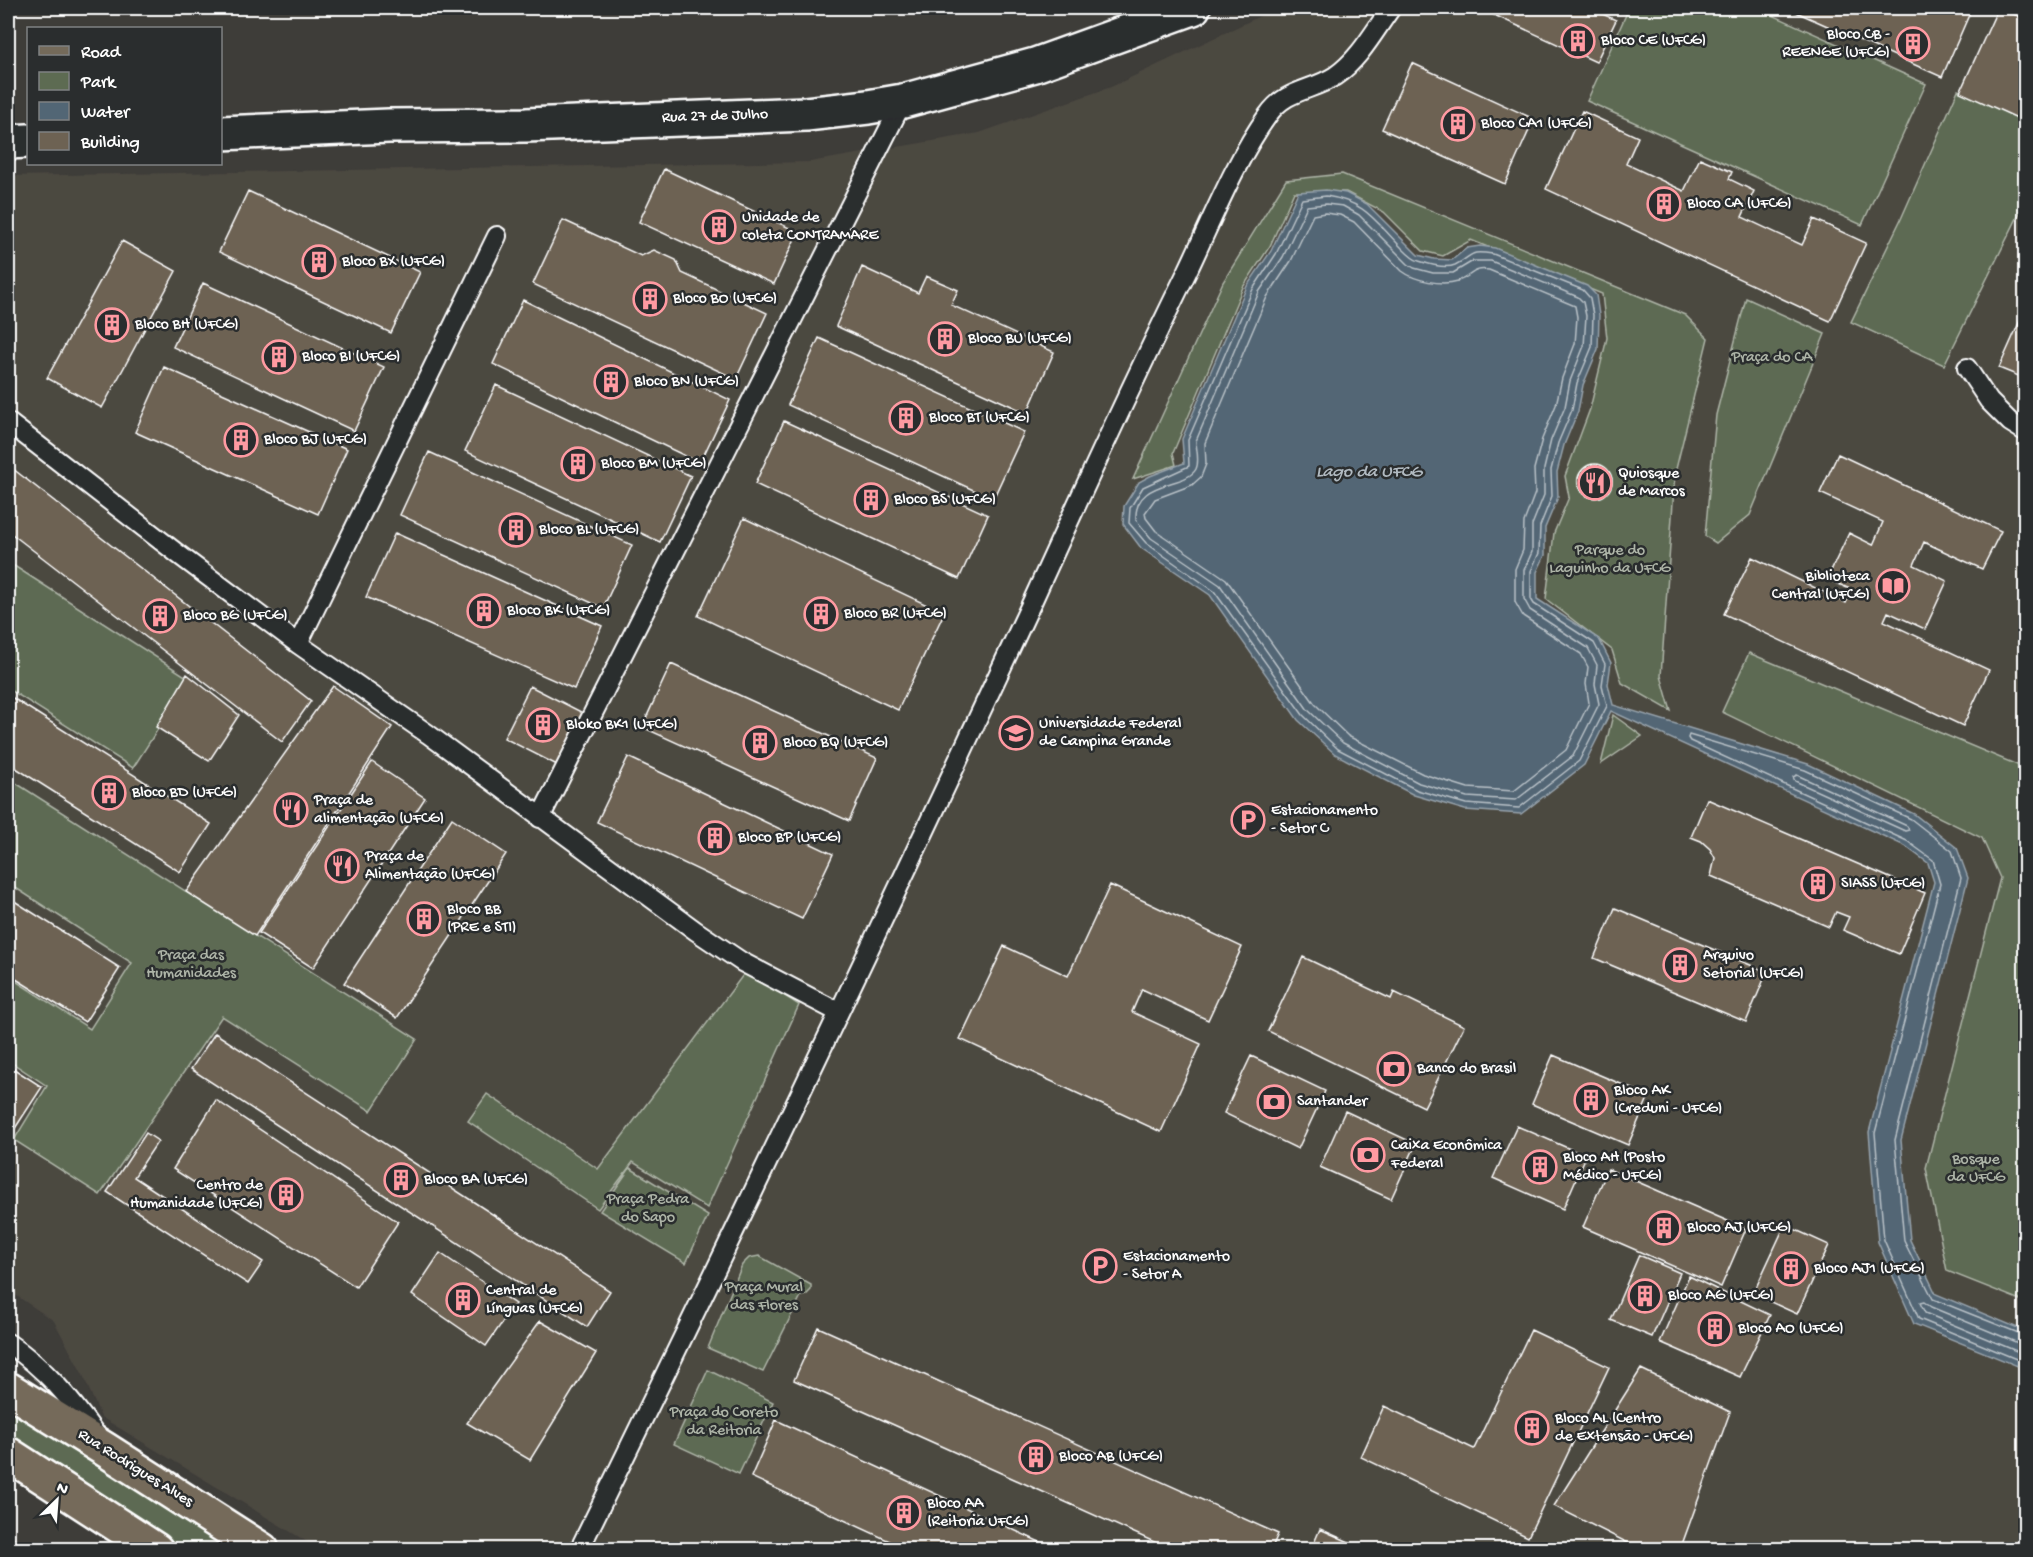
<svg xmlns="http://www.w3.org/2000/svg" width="2033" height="1557" font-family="'Gochi Hand',sans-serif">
<rect width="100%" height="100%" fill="#3e3d39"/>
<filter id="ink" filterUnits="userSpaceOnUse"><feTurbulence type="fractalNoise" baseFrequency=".0167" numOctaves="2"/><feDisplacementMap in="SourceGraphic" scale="12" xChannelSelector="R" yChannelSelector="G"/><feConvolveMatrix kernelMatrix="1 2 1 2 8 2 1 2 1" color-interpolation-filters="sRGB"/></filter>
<g filter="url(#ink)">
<path fill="#4c4841" d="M1277 8H2025V1549H319L101 1417 83 1375 54 1321 8 1290V176L810 162 979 133 1111 87Z"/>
<path fill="#5d6b52" stroke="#aeb5a8" stroke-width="1.5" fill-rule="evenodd" d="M1629 8H1757L1926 84 1862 225 1587 101Z
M1958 90 2025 121V202L1944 365 1851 322 1901 219Z
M1342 174 1685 315 1708 338 1675 473 1661 676 1671 711 1622 683 1612 650 1546 599 1554 533 1569 497 1565 476 1590 409 1607 338 1602 294 1471 240 1443 256 1423 251 1384 212 1346 192H1294L1270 246 1243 287 1173 453 1176 465 1133 479 1223 282 1286 180ZM1598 465C1636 482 1586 516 1578 485 1575 472 1587 465 1598 465Z
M1746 298 1825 334 1750 515 1716 543 1705 536 1716 415Z
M8 562 190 679 133 768 9 689 8 691Z
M1749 653 2022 767 2025 760V1302L1947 1271 1926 1168 2000 878 1982 838 1722 712Z
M1613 715 1642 736 1601 764Z
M8 778 417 1039 371 1111 222 1016 100 1195 14 1140 47 1086 8 1060V976L90 1029 132 963 8 883Z
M746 971 799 1005 707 1208 633 1162 598 1209 468 1121 487 1094 598 1169Z
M630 1168 708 1216 686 1263 600 1211Z
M759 1256 811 1285V1290L806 1295 801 1296 763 1372 708 1348 742 1265 749 1258Z
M708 1370 773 1402 739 1474 674 1444Z
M8 1394 242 1549H185L8 1439Z"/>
<path fill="#526675" stroke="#97a3ac" stroke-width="1.5" d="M1326 190 1346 193 1367 204 1418 255 1434 259 1452 260 1467 248 1480 246 1495 248 1587 286 1596 295 1599 315 1598 349 1583 385 1578 411 1564 445 1557 472 1558 497 1545 528V555L1537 572V599L1599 639 1611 663 1608 684 1613 705 1808 764 1914 814 1957 848 1968 878 1901 1140 1910 1240 1936 1294 2025 1331V1369L1914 1324 1878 1242 1869 1132 1934 882 1928 863 1905 846 1611 711 1584 765 1521 814 1465 810 1414 795 1335 754 1298 720 1210 595 1141 548 1123 524 1124 506 1139 482 1150 476 1184 463 1182 439 1247 286 1271 251 1298 192Z"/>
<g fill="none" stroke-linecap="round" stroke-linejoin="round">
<path stroke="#bac2c8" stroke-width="1.5" d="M1326 196C1366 202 1374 220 1401 247 1406 252 1412 259 1419 261 1428 264 1446 269 1455 265 1475 255 1467 250 1493 254L1583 290 1590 298 1593 315 1592 347 1577 383 1572 410 1558 443 1551 470 1552 496 1540 526 1539 553 1531 571V599L1534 604 1594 643 1605 664 1602 685 1607 706 1579 761 1519 808 1466 804 1417 790 1338 749 1303 715 1214 591 1146 543 1129 523 1130 508 1143 487 1189 466 1188 440 1253 289 1276 254 1302 199Z
M1326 204 1343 206 1359 215 1408 264 1414 268 1433 273H1453L1473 261H1491L1578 297 1583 302 1586 316 1584 346 1570 381 1565 407 1551 440 1544 469V495L1532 525V552L1524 570V599L1530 610 1588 648 1597 665 1595 684 1599 704 1573 756 1516 800 1467 797 1419 783 1343 743 1308 710 1220 585 1151 538 1136 520C1133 479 1186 488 1196 469 1200 461 1196 449 1196 441L1259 292 1283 257 1307 206Z
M1325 213 1340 215 1354 222 1402 271C1415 281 1442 286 1458 281 1472 277 1472 267 1489 270L1575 306 1577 317 1575 344 1562 378 1556 405 1542 439 1534 469 1535 493 1524 522 1523 550 1515 569V602L1523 616 1581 654 1588 667 1586 684 1589 703 1566 750 1514 791 1468 788 1423 774 1348 736 1315 704 1226 579 1156 531 1146 518 1145 513 1155 499 1192 485 1201 477 1206 464 1205 443 1267 297 1291 261 1313 215Z
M1797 775 1907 826 1909 830 1905 831 1795 781 1793 777Z
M2026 1336 1933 1299 1904 1241 1895 1140 1961 878 1952 851 1911 819 1805 770 1689 735 1688 738 1690 741 1907 841 1933 860 1940 884 1875 1133 1884 1240 1919 1319 2026 1363
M2026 1344 2018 1343 1931 1307 1924 1302 1920 1303 1925 1313 2026 1355"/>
</g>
<path fill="#6d6253" stroke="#fff" stroke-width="1.5" d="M1479 8H1589L1616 20 1596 62Z
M1787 8H1972L1942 77Z
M1998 8 2026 19V122L1960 92Z
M1412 63 1534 119 1505 184 1382 129Z
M1582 111 1638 137 1626 164 1684 191 1700 158 1732 172 1729 179 1754 191 1742 217 1802 245 1814 219 1866 243 1830 321 1546 189Z
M664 169 798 232 774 284 639 222Z
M248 191 420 272 391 333 219 252Z
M563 220 641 256 654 250 676 260 682 273 767 313 736 379 533 284Z
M122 241 176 271 102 408 47 378Z
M862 267 918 293 926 276 958 290 951 305 1054 352 1027 413 836 326Z
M203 283 384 367 354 431 173 347Z
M523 300 730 400 700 463 493 364Z
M2023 314 2026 315V379L1999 368Z
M819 338 1024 432 993 499 788 405Z
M164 367 347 449 318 514 135 432Z
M496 385 691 476 660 542 465 451Z
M784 421 988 515 959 579 755 484Z
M429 452 632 545 603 608 400 515Z
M1838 454 2001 531 1982 569 1924 542 1914 565 1947 581 1925 629 1888 612 1884 621 1989 670 1963 726 1724 614 1752 557 1846 603 1852 590 1827 579 1849 533 1873 545 1883 522 1820 493Z
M1578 481a17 17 0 1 1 34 0a17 17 0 1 1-34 0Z
M8 465 311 701 282 742 8 531Z
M744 518 944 613 898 710 698 616Z
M395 533 602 626 574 689 366 597Z
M671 664 877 758 849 821 642 727Z
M187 674 239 715 209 761 156 727Z
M333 686 392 727 255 936 186 892Z
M530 686 583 713 557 765 504 738Z
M8 695 211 824 180 872 8 763Z
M628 757 833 854 802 919 597 822Z
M372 762 425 798 313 968 259 933Z
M1707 799 1925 893 1899 954 1843 930 1849 917 1836 912 1829 927 1711 876 1715 858 1710 849 1701 841 1691 837Z
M452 818 506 854 397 1018 344 983Z
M1110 885 1242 947 1208 1020 1142 989 1132 1012 1201 1044 1161 1132 960 1039 1004 946 1068 976Z
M8 897 120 968 85 1022 8 974Z
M1615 908 1767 972 1746 1022 1594 958Z
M1303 957 1391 999 1394 992 1464 1026 1424 1107 1268 1031Z
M215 1033 610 1291 587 1327 191 1069Z
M1553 1055 1649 1096 1628 1145 1532 1104Z
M1251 1056 1325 1091 1298 1149 1224 1113Z
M8 1065 42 1087 10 1136 8 1134Z
M216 1100 398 1222 356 1287 173 1169Z
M1345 1111 1416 1144 1391 1199 1320 1167Z
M1517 1126 1586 1156 1563 1209 1493 1178Z
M146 1133 158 1141 134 1177 263 1262 248 1284 107 1192Z
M1608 1169 1746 1229 1721 1287 1583 1227Z
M1785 1225 1829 1245 1797 1314 1753 1294Z
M440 1253 515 1304 486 1346 412 1295Z
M1639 1255 1680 1273 1652 1337 1611 1320Z
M1689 1276 1770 1315 1740 1377 1660 1342Z
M540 1321 596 1353 530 1460 467 1423Z
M818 1327 1278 1534 1271 1550H1172L794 1380Z
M1531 1330 1609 1367 1528 1537 1361 1457 1384 1406 1474 1449Z
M1641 1369 1730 1412 1680 1550H1642L1554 1506Z
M776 1420 1057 1550H909L751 1477Z
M1320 1529 1367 1550H1311Z
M8 1535 29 1550H8Z"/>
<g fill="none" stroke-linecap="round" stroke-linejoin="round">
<g stroke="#fff" stroke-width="22">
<path id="lane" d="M1967 368 1989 401 2010 422 2026 432
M8 422 178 554 298 644 428 734 696 931 742 962 838 1012
M298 644 497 236
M540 818 903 101
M8 1343C46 1369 70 1398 97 1436
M579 1550C734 1235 885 918 1033 600 1083 490 1134 380 1187 272 1211 222 1236 159 1268 115 1286 89 1312 91 1335 76 1359 60 1375 30 1391 8"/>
</g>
<g stroke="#fff" stroke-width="38">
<path id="secondary" d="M220 133 389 126 526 125 806 114 868 107 903 101 1035 65 1193 8
M8 142 28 141"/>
</g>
<g stroke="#fff" stroke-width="38">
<path id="primary" d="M8 1389 106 1450 262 1550
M8 1454 156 1550"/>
</g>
<use href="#lane" stroke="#2a2d2e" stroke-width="18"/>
<use href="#secondary" stroke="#2a2d2e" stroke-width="33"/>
<use href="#primary" stroke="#746a5a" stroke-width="33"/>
</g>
</g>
<defs>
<g id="building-ring" transform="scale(1.725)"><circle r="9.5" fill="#2a2d2e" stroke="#ff9aa2" stroke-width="1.5"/><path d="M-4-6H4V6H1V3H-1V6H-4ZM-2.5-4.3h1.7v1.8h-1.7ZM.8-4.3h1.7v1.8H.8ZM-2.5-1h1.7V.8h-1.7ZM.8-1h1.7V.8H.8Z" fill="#ff9aa2"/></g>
<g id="restaurant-ring" transform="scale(1.725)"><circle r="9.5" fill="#2a2d2e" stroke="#ff9aa2" stroke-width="1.5"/><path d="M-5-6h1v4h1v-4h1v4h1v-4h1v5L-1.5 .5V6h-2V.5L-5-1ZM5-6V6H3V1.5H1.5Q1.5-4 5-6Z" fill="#ff9aa2"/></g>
<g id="library-ring" transform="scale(1.725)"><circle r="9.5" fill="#2a2d2e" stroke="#ff9aa2" stroke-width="1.5"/><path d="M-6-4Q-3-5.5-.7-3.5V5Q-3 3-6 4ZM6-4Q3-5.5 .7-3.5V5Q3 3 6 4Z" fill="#ff9aa2"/></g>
<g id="university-ring" transform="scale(1.725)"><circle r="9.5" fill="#2a2d2e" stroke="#ff9aa2" stroke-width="1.5"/><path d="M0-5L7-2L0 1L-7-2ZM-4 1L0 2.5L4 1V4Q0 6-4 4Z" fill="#ff9aa2"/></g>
<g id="parking-ring" transform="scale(1.725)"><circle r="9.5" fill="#2a2d2e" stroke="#ff9aa2" stroke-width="1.5"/><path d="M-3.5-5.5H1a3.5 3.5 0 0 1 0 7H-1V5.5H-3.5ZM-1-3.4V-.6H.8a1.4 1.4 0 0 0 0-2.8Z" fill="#ff9aa2"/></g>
<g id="bank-ring" transform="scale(1.725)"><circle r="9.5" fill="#2a2d2e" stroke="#ff9aa2" stroke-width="1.5"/><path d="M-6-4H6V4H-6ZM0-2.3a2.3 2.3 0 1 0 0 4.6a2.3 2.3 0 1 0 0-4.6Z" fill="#ff9aa2"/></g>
</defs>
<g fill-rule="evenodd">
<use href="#building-ring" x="1578" y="41"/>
<use href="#building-ring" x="1913" y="44"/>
<use href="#building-ring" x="1458" y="124"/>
<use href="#building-ring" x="1664" y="204"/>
<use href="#building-ring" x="719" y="227"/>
<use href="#building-ring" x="319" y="262"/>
<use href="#building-ring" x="650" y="299"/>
<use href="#building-ring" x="112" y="325"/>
<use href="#building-ring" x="945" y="339"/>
<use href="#building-ring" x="279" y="357"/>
<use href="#building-ring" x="611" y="382"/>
<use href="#building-ring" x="906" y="418"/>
<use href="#building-ring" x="241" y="440"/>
<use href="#building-ring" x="578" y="464"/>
<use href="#restaurant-ring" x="1595" y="483"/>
<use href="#building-ring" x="871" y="500"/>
<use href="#building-ring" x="516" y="530"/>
<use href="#library-ring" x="1893" y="586"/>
<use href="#building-ring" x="484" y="611"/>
<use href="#building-ring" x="821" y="614"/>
<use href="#building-ring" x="160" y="616"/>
<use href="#building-ring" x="543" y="725"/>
<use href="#university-ring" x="1016" y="733"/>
<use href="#building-ring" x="760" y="743"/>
<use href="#building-ring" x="109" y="793"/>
<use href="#restaurant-ring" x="291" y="810"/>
<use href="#parking-ring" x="1248" y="820"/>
<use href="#building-ring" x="715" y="838"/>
<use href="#restaurant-ring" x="342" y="866"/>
<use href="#building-ring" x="1818" y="884"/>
<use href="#building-ring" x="424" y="919"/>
<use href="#building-ring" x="1680" y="965"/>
<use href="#bank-ring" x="1394" y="1069"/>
<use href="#building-ring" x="1591" y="1100"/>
<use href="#bank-ring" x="1274" y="1102"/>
<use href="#bank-ring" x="1368" y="1155"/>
<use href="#building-ring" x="1540" y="1167"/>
<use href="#building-ring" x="401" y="1180"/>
<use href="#building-ring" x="286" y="1195"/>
<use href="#building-ring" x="1664" y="1228"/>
<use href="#parking-ring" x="1100" y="1266"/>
<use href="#building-ring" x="1791" y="1269"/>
<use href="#building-ring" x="1645" y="1296"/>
<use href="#building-ring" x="463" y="1300"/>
<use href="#building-ring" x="1715" y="1329"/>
<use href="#building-ring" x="1532" y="1428"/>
<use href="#building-ring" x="1036" y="1457"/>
<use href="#building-ring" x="904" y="1513"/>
</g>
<g text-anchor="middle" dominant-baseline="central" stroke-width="5" stroke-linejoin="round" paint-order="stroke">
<g font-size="16" fill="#fff" stroke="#2a2d2e" text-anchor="start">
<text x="1890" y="35" text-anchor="end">Bloco CB -<tspan x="1890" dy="18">REENGE (UFCG)</tspan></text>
<text x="1601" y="41">Bloco CE (UFCG)</text>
<text x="1481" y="124">Bloco CA1 (UFCG)</text>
<text x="1687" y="204">Bloco CA (UFCG)</text>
<text x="742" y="218">Unidade de<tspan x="742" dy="18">coleta CONTRAMARE</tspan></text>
<text x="342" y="262">Bloco BX (UFCG)</text>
<text x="673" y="299">Bloco BO (UFCG)</text>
<text x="135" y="325">Bloco BH (UFCG)</text>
<text x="968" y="339">Bloco BU (UFCG)</text>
<text x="302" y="357">Bloco BI (UFCG)</text>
<text x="634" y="382">Bloco BN (UFCG)</text>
<text x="929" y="418">Bloco BT (UFCG)</text>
<text x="264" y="440">Bloco BJ (UFCG)</text>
<text x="601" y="464">Bloco BM (UFCG)</text>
<text x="1618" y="474">Quiosque<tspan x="1618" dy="18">de Marcos</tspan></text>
<text x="894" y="500">Bloco BS (UFCG)</text>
<text x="539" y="530">Bloco BL (UFCG)</text>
<text x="1870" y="577" text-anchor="end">Biblioteca<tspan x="1870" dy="18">Central (UFCG)</tspan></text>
<text x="507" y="611">Bloco BK (UFCG)</text>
<text x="844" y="614">Bloco BR (UFCG)</text>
<text x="183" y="616">Bloco BG (UFCG)</text>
<text x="1039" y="724">Universidade Federal<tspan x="1039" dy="18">de Campina Grande</tspan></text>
<text x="566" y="725">Bloko BK1 (UFCG)</text>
<text x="783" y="743">Bloco BQ (UFCG)</text>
<text x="132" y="793">Bloco BD (UFCG)</text>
<text x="314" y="801">Praça de<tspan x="314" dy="18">alimentação (UFCG)</tspan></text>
<text x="1271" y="811">Estacionamento<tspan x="1271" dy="18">- Setor C</tspan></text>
<text x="738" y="838">Bloco BP (UFCG)</text>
<text x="365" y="857">Praça de<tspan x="365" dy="18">Alimentação (UFCG)</tspan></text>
<text x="1841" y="884">SIASS (UFCG)</text>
<text x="447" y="910">Bloco BB<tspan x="447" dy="18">(PRE e STI)</tspan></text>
<text x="1703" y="956">Arquivo<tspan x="1703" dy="18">Setorial (UFCG)</tspan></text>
<text x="1417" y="1069">Banco do Brasil</text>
<text x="1614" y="1091">Bloco AK<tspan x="1614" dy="18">(Creduni - UFCG)</tspan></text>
<text x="1297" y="1102">Santander</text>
<text x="1391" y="1146">Caixa Econômica<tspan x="1391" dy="18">Federal</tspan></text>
<text x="1563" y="1158">Bloco AH (Posto<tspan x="1563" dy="18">Médico - UFCG)</tspan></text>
<text x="424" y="1180">Bloco BA (UFCG)</text>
<text x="263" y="1186" text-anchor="end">Centro de<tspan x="263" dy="18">Humanidade (UFCG)</tspan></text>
<text x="1687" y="1228">Bloco AJ (UFCG)</text>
<text x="1123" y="1257">Estacionamento<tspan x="1123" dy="18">- Setor A</tspan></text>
<text x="1814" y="1269">Bloco AJ1 (UFCG)</text>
<text x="486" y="1291">Central de<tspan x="486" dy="18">Línguas (UFCG)</tspan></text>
<text x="1668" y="1296">Bloco AG (UFCG)</text>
<text x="1738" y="1329">Bloco AO (UFCG)</text>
<text x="1555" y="1419">Bloco AL (Centro<tspan x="1555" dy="18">de Extensão - UFCG)</tspan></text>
<text x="1059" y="1457">Bloco AB (UFCG)</text>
<text x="927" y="1504">Bloco AA<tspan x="927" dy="18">(Reitoria UFCG)</tspan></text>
</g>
<g font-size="16" fill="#fff" stroke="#2a2d2e">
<text transform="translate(715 117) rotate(-2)">Rua 27 de Julho</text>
<text transform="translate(135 1469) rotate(32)">Rua Rodrigues Alves</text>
</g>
<g font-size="16" fill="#aeb5a8" stroke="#2a2d2e">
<text x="1772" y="358">Praça do CA</text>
<text x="1610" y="551">Parque do<tspan x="1610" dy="18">Laguinho da UFCG</tspan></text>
<text x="191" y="956">Praça das<tspan x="191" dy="18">Humanidades</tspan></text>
<text x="1976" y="1160">Bosque<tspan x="1976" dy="18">da UFCG</tspan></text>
<text x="648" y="1200">Praça Pedra<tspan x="648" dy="18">do Sapo</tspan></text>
<text x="764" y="1288">Praça Mural<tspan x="764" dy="18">das Flores</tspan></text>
<text x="724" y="1413">Praça do Coreto<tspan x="724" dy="18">da Reitoria</tspan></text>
</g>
<g font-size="18" font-style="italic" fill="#b1bac1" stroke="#2a2d2e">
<text x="1369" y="472">Lago da UFCG</text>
</g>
</g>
<rect width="2033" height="1557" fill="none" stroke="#2a2d2e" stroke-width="30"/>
<rect x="15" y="15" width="2003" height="1527" fill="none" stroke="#fff" stroke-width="2" filter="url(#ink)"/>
<rect x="27" y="27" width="195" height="138" fill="#2a2d2e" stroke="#7f8182" stroke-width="1.5"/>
<rect x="39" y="46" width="30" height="9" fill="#746a5a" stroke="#7f8182" stroke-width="1.5"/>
<text x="81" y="57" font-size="18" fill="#ffffff">Road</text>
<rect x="39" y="72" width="30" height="18" fill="#5d6b52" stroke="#7f8182" stroke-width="1.5"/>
<text x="81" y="87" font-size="18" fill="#ffffff">Park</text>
<rect x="39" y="102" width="30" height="18" fill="#526675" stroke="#7f8182" stroke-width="1.5"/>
<text x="81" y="117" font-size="18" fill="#ffffff">Water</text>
<rect x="39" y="132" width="30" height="18" fill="#6d6253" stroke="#7f8182" stroke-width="1.5"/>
<text x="81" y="147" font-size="18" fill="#ffffff">Building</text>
<g transform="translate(57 1500) rotate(25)" stroke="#2a2d2e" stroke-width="4.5" paint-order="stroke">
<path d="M0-4.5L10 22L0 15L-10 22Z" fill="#ffffff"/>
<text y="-9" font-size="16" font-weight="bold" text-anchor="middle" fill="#ffffff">N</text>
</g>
</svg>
